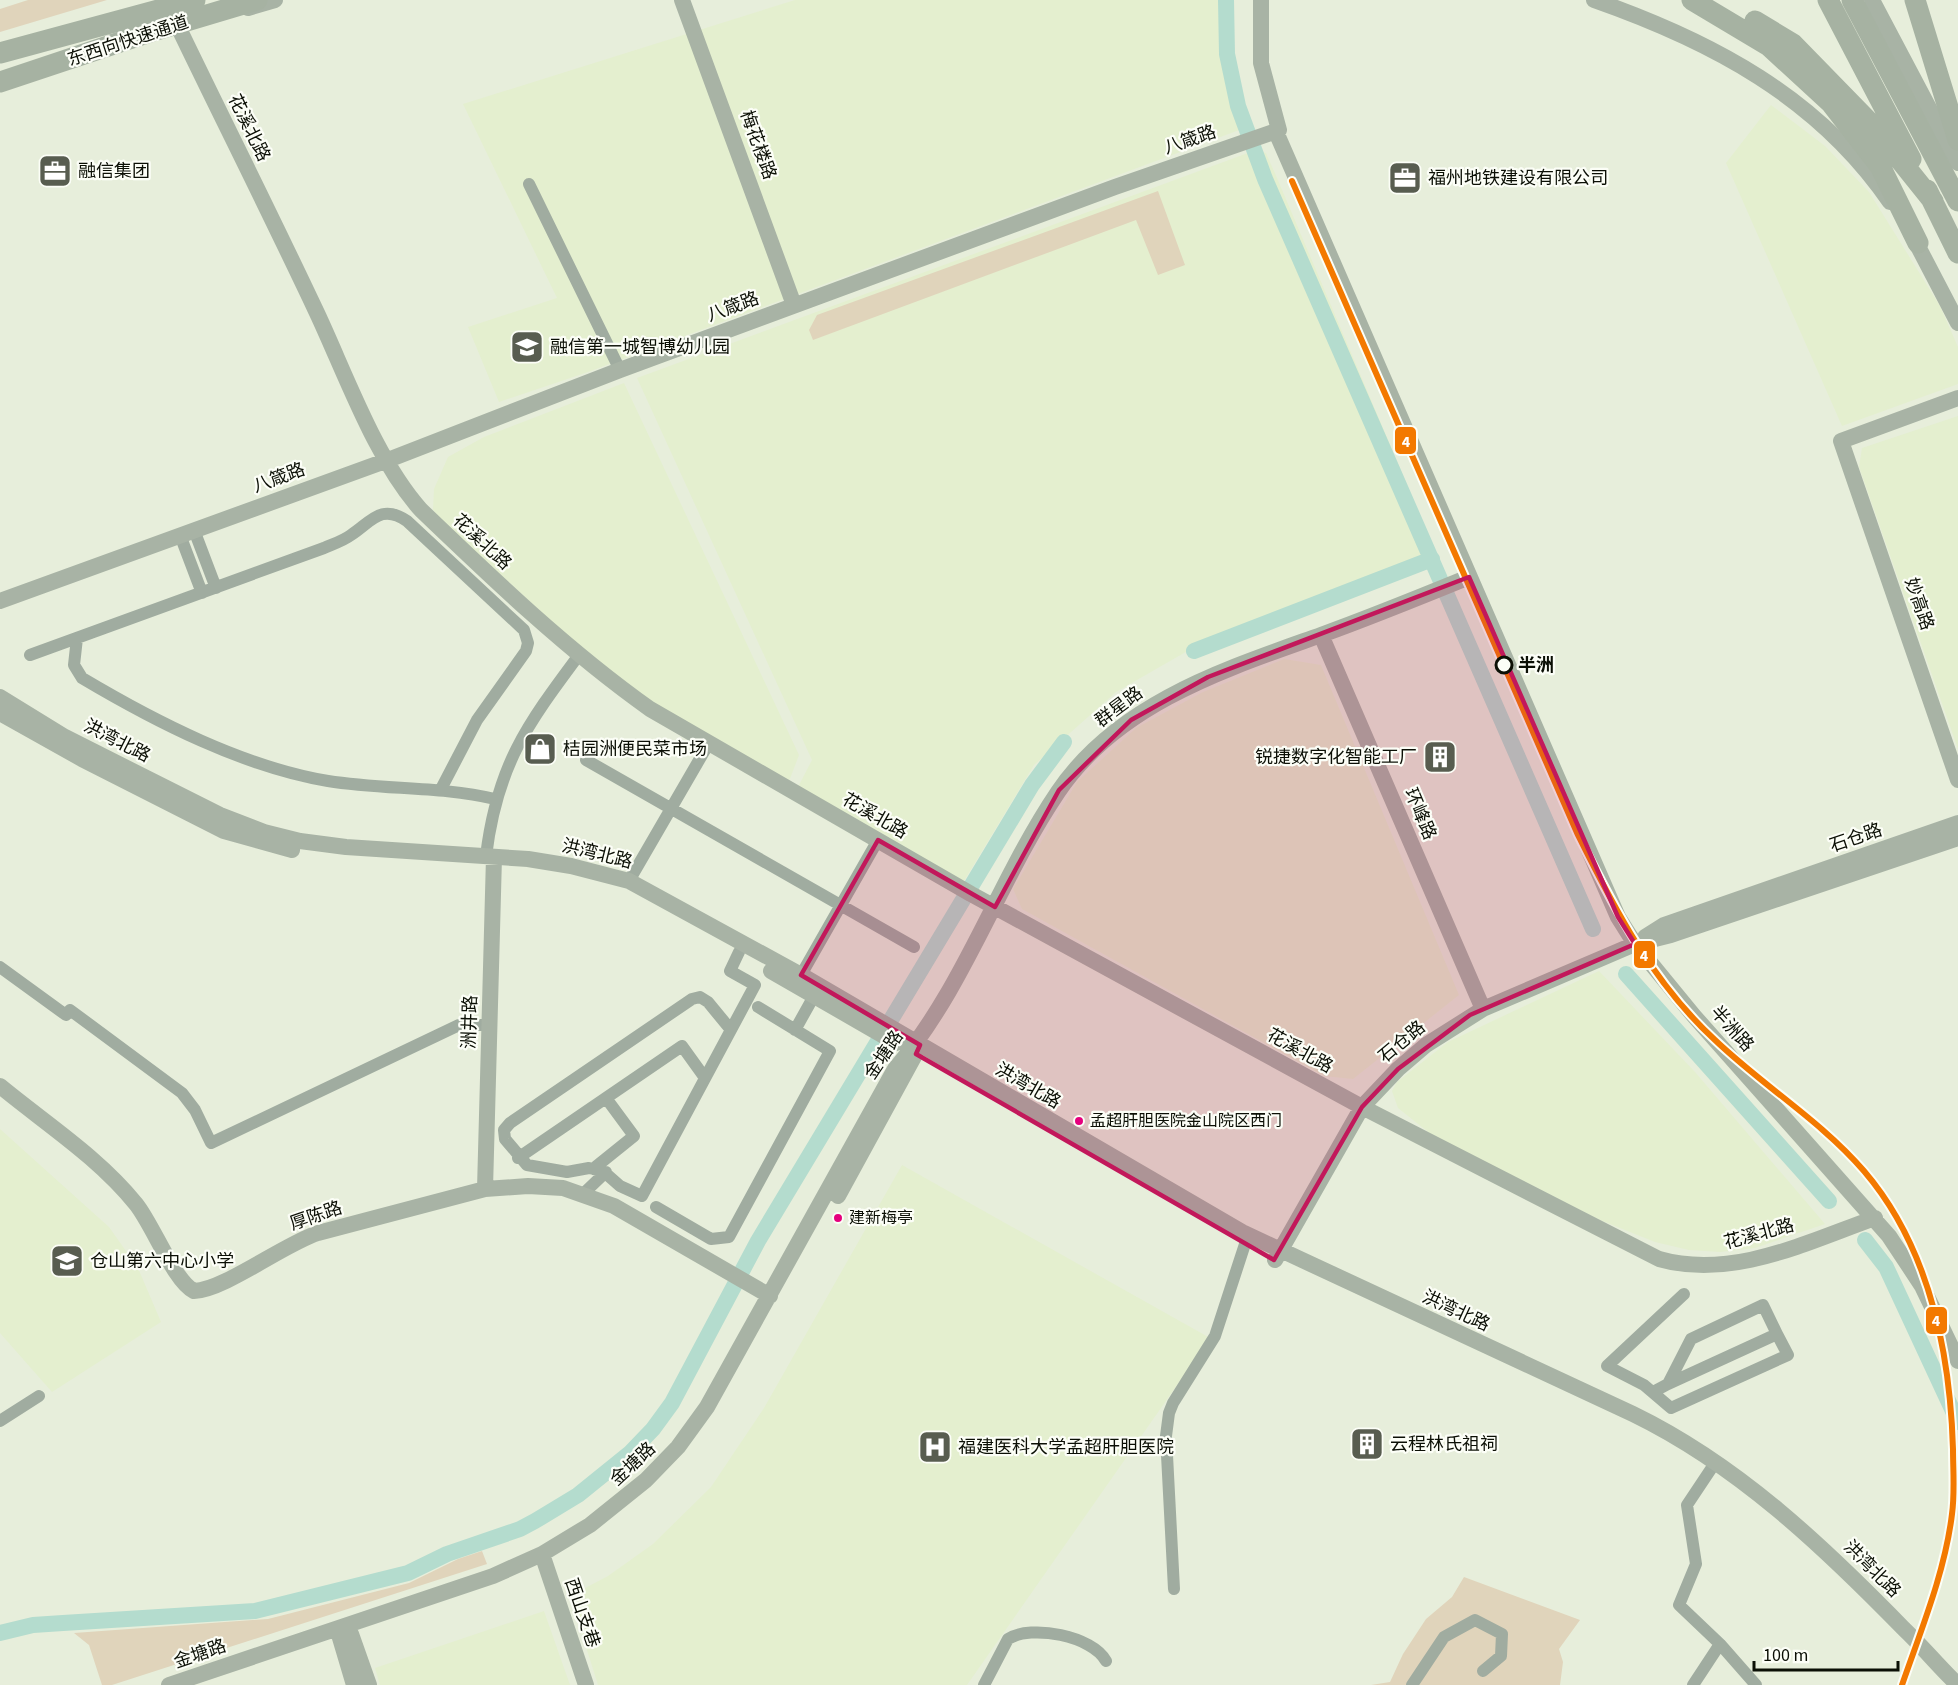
<svg xmlns="http://www.w3.org/2000/svg" width="1958" height="1685" font-family="'Source Sans 3','Noto Sans SC',sans-serif">
<rect width="100%" height="100%" fill="#e7eedb"/>
<path fill="#e4efcf" d="M795 0H1232L1231 68 1250 126 588 372 499 402 468 327 557 298 463 104Z
M1771 105 1825 146 1869 192 1940 306 1958 347V384L1842 426 1726 163Z
M1256 150 1266 153 1277 178 1433 546 1428 556 1191 649 1116 692 1034 765 964 881 797 789 812 760 637 378Z
M624 383 799 755 788 784 644 697 583 650 446 525 433 510 434 489 448 457 484 437Z
M1958 416V749L1859 467 1862 448Z
M1284 659 1321 665 1459 995 1353 1079 1324 1076 1022 909 1013 889 1077 782 1136 728 1203 692Z
M1599 971 1695 1072 1825 1224 1755 1248 1720 1252 1689 1250 1655 1242 1600 1220 1432 1135 1398 1108 1392 1091 1397 1082 1448 1042Z
M0 1129 109 1227 138 1268 161 1322 52 1392 0 1333Z
M902 1165 1210 1338 967 1685H598L570 1596 608 1576 653 1544 711 1487 764 1408Z
M544 1611 570 1685H380L375 1668Z"/>
<path fill="#e0d4bb" d="M28 0H107L0 32V9Z
M1158 191 1185 265 1158 275 1136 220 813 340 809 330 817 315Z
M482 1551 487 1564 112 1685H102L89 1645 74 1633 268 1619 409 1583 458 1559Z
M1464 1577 1580 1620 1559 1649 1563 1662 1560 1685H1371L1390 1682 1403 1654 1426 1619 1452 1597Z"/>
<g fill="none" stroke-linecap="round" stroke-linejoin="round">
<path stroke="#b4dcce" stroke-width="16" d="M1226 0 1227 54 1238 106 1265 179 1593 929
M1194 651 1432 559
M1626 974 1829 1201
M1865 1240 1886 1267 1958 1422
M0 1633 33 1625 63 1623 255 1611 408 1573 447 1554 520 1529 535 1521 578 1495 630 1453 653 1429 672 1403 758 1241 1032 785 1064 742"/>
<path stroke="#a0aca0" stroke-width="12" d="M529 184 620 370
M194 530 216 588
M180 535 202 593
M77 638 74 665 82 678C156 722 244 767 328 781 384 790 440 786 495 799
M30 655 324 548C333 544 343 541 351 535 371 522 381 503 407 521L524 630 528 643 526 651 477 720 441 789
M586 760 914 947
M486 856C497 766 526 726 579 655
M629 881 709 743
M0 967 66 1015 70 1010 182 1093 195 1110 211 1143 459 1025H489
M801 975 878 840
M731 1030 708 1002 700 997 692 999 510 1123 504 1130 505 1139 527 1165 567 1172 589 1168 603 1171 620 1186 642 1196 755 985 730 971 739 952
M795 1030 814 996
M518 1158 682 1046 705 1078
M593 1169 634 1136 606 1098
M584 1193 606 1172
M656 1207 711 1239 729 1237 830 1051 758 1007
M1684 1294 1607 1366 1644 1385 1671 1408 1788 1355 1777 1334
M1653 1392 1668 1384 1777 1334 1763 1305 1691 1339 1668 1384
M0 1421 39 1396
M1715 1463 1687 1505 1696 1564 1679 1605 1720 1644 1756 1685
M1174 1589 1166 1436 1169 1413 1173 1403 1215 1336 1245 1244
M984 1685 1008 1639C1031 1624 1093 1636 1106 1661
M1412 1685 1444 1637 1475 1620 1502 1634 1501 1656 1483 1671
M1693 1685 1720 1644"/>
<path stroke="#a8b3a5" stroke-width="16" d="M682 0 794 305
M1594 0C1711 41 1818 97 1890 202
M1872 0 1958 163
M248 8 275 0
M172 14C220 114 270 213 317 313 346 375 376 460 421 510 494 580 567 650 650 709L971 894 1362 1107 1659 1259C1732 1280 1807 1242 1875 1218
M1276 132 1618 917 1635 944 1694 1016 1889 1236 1922 1286 1958 1361
M1911 233 1958 323
M1958 398 1841 441 1958 780
M0 601 388 460 620 370 1115 187 1279 130 1261 63V0
M1321 635 1483 1009
M0 697 65 737 220 815 264 832 300 841 346 847 528 859 571 866 629 881 801 975 1242 1232 1633 1414C1738 1465 1824 1547 1904 1629 1923 1647 1939 1667 1958 1685
M0 713 82 759 224 831 292 850
M1645 937 1664 925 1958 823
M771 971 896 1043
M0 1086C46 1124 98 1157 136 1204 153 1225 174 1281 194 1291 224 1290 284 1244 318 1233L485 1189 528 1186 563 1188 614 1206 770 1296
M485 1189 494 857
M838 1196 915 1055
M1275 1260 1362 1107 1398 1069 1426 1045 1483 1009 1635 944 1671 935 1958 838
M542 1554 586 1685
M351 1634 369 1685
M340 1638 354 1685
M169 1685 493 1576 542 1554 590 1525 646 1480 678 1447 707 1407 895 1069C965 987 998 881 1058 792 1118 703 1226 669 1321 635 1371 617 1420 597 1469 577"/>
<path stroke="#a6b2a2" stroke-width="21" d="M1692 0 1769 46 1831 103 1880 166 1918 243
M1828 0 1911 159
M1852 0 1958 201
M1915 0 1958 140
M1755 21 1793 44 1872 125 1933 201
M0 82 150 32
M1927 190 1958 253"/>
<path stroke="#a6b2a2" stroke-width="21" d="M150 32 257 0
M0 53 195 0"/>
<g stroke="#fcfef7" stroke-width="10">
<path id="metro-1" d="M1292 181 1578 835C1615 910 1653 983 1715 1040 1763 1086 1820 1120 1864 1171 1929 1247 1950 1351 1953 1449 1953 1470 1955 1493 1952 1514 1945 1572 1921 1630 1902 1685"/>
</g>
<use href="#metro-1" stroke="#f37900" stroke-width="6"/>
</g>
<path fill="#c2185b" fill-opacity="0.2" stroke="#c2185b" stroke-width="4.5" stroke-linejoin="round" d="M1469 577 1618 917 1635 944 1470 1015 1398 1069 1362 1107 1274 1260 916 1054 920 1045 801 975 878 840 995 907 1059 790 1131 720 1208 677Z"/>
<defs>
<g id="office-square" transform="scale(1.725)"><rect x="-9" y="-9" width="18" height="18" rx="4" fill="#585d50" stroke="#fcfef7"/><path d="M-6-3h4V-5.5h4V-3h4V5H-6ZM-1-4.5V-3h2v-1.5ZM-6 0V1H6V0Z" fill="#fff"/></g>
<g id="school-square" transform="scale(1.725)"><rect x="-9" y="-9" width="18" height="18" rx="4" fill="#585d50" stroke="#fcfef7"/><path d="M0-5L7-2L0 1L-7-2ZM-4 1L0 2.5L4 1V4Q0 6-4 4Z" fill="#fff"/></g>
<g id="shop-square" transform="scale(1.725)"><rect x="-9" y="-9" width="18" height="18" rx="4" fill="#585d50" stroke="#fcfef7"/><path d="M-5-2.5h2.3a2.7 3.5 0 0 1 5.4 0H5L5.5 6h-11ZM-1.5-2.5h3a1.5 2.3 0 0 0-3 0Z" fill="#fff"/></g>
<g id="building-square" transform="scale(1.725)"><rect x="-9" y="-9" width="18" height="18" rx="4" fill="#585d50" stroke="#fcfef7"/><path d="M-4-6H4V6H1V3H-1V6H-4ZM-2.5-4.3h1.7v1.8h-1.7ZM.8-4.3h1.7v1.8H.8ZM-2.5-1h1.7V.8h-1.7ZM.8-1h1.7V.8H.8Z" fill="#fff"/></g>
<g id="hospital-square" transform="scale(1.725)"><rect x="-9" y="-9" width="18" height="18" rx="4" fill="#585d50" stroke="#fcfef7"/><path d="M-5-5h3v3.5h4V-5h3V5h-3V1.5h-4V5h-3Z" fill="#fff"/></g>
</defs>
<g fill-rule="evenodd">
<use href="#office-square" x="55" y="171"/>
<use href="#office-square" x="1405" y="178"/>
<use href="#school-square" x="527" y="347"/>
<use href="#shop-square" x="540" y="749"/>
<use href="#building-square" x="1440" y="757"/>
<use href="#school-square" x="67" y="1261"/>
<use href="#building-square" x="1367" y="1444"/>
<use href="#hospital-square" x="935" y="1447"/>
</g>
<circle fill="#fcfef7" stroke="#0b0f05" stroke-width="3" cx="1504" cy="665" r="8"/>
<g fill="#e5007d" stroke="#fcfef7" stroke-width="2">
<circle cx="1079" cy="1121" r="5"/>
<circle cx="838" cy="1218" r="5"/>
</g>
<g text-anchor="middle" dominant-baseline="central" stroke-width="4.5" stroke-linejoin="round" paint-order="stroke">
<g font-size="16" fill="#0b0f05" stroke="#fcfef7" text-anchor="start">
<text x="1090" y="1121">孟超肝胆医院金山院区西门</text>
<text x="849" y="1218">建新梅亭</text>
</g>
<g font-size="18" fill="#0b0f05" stroke="#fcfef7">
<text transform="translate(128 41) rotate(-18)">东西向快速通道</text>
<text transform="translate(249 128) rotate(64)">花溪北路</text>
<text transform="translate(1190 140) rotate(-19)">八箴路</text>
<text transform="translate(758 145) rotate(70)">梅花楼路</text>
<text transform="translate(733 307) rotate(-20)">八箴路</text>
<text transform="translate(279 478) rotate(-20)">八箴路</text>
<text transform="translate(482 542) rotate(43)">花溪北路</text>
<text transform="translate(1919 604) rotate(71)">妙高路</text>
<text transform="translate(1119 707) rotate(-37)">群星路</text>
<text transform="translate(117 741) rotate(27)">洪湾北路</text>
<text transform="translate(1420 814) rotate(67)">环峰路</text>
<text transform="translate(875 816) rotate(30)">花溪北路</text>
<text transform="translate(1856 838) rotate(-19)">石仓路</text>
<text transform="translate(597 854) rotate(14)">洪湾北路</text>
<text transform="translate(470 1022) rotate(-88)">洲井路</text>
<text transform="translate(1732 1029) rotate(48)">半洲路</text>
<text transform="translate(1402 1042) rotate(-40)">石仓路</text>
<text transform="translate(1300 1051) rotate(29)">花溪北路</text>
<text transform="translate(884 1055) rotate(-56)">金塘路</text>
<text transform="translate(1028 1086) rotate(30)">洪湾北路</text>
<text transform="translate(316 1216) rotate(-19)">厚陈路</text>
<text transform="translate(1759 1234) rotate(-15)">花溪北路</text>
<text transform="translate(1456 1311) rotate(25)">洪湾北路</text>
<text transform="translate(633 1464) rotate(-43)">金塘路</text>
<text transform="translate(1872 1569) rotate(45)">洪湾北路</text>
<text transform="translate(582 1613) rotate(71)">西山支巷</text>
<text transform="translate(200 1654) rotate(-19)">金塘路</text>
</g>
<g font-size="18" fill="#0b0f05" stroke="#fcfef7" text-anchor="start">
<text x="78" y="171">融信集团</text>
<text x="1428" y="178">福州地铁建设有限公司</text>
<text x="550" y="347">融信第一城智博幼儿园</text>
<text x="563" y="749">桔园洲便民菜市场</text>
<text x="1417" y="757" text-anchor="end">锐捷数字化智能工厂</text>
<text x="90" y="1261">仓山第六中心小学</text>
<text x="1390" y="1444">云程林氏祖祠</text>
<text x="958" y="1447">福建医科大学孟超肝胆医院</text>
</g>
<g font-size="18" font-weight="bold" fill="#0b0f05" stroke="#fcfef7" text-anchor="start">
<text x="1518" y="665">半洲</text>
</g>
</g>
<g stroke="#fcfef7" stroke-width="2">
<rect x="1394" y="426" width="23" height="29" rx="6" fill="#f37900"/>
<rect x="1633" y="940" width="23" height="29" rx="6" fill="#f37900"/>
<rect x="1925" y="1306" width="23" height="29" rx="6" fill="#f37900"/>
</g>
<g font-size="16" text-anchor="middle" font-weight="bold" fill="#fff">
<text x="1406" y="447">4</text>
<text x="1644" y="961">4</text>
<text x="1936" y="1326">4</text>
</g>
<path d="M1754 1661v9h144v-9" fill="none" stroke="#0b0f05" stroke-width="3"/>
<text x="1763" y="1661" font-size="18" fill="#0b0f05" stroke="#fcfef7" stroke-width="4.5" paint-order="stroke">100 m</text>
</svg>
